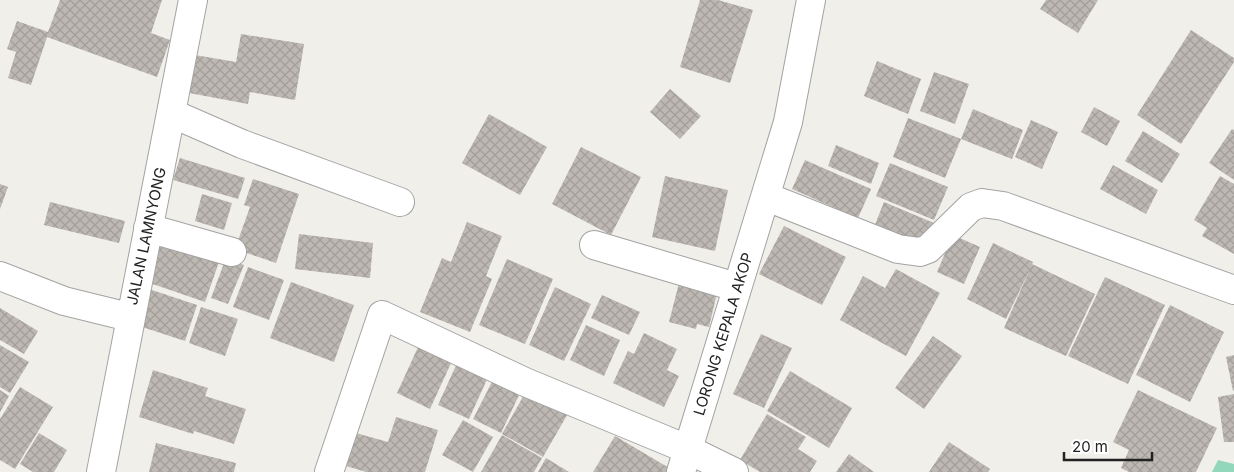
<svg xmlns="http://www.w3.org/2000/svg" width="1234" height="472" font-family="Inter,sans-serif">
<defs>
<pattern id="building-cross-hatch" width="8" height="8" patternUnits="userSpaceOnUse" patternTransform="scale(1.25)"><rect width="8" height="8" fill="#beb8b3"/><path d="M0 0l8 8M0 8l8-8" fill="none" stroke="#a39e9a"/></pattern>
</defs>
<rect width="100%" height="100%" fill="#f1efea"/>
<path fill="#92d6bc" d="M1218 460 1234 464V472H1212Z"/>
<path fill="url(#building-cross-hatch)" d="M60 0H162L151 33 170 40 157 77 47 37 31 85 8 78 16 52 7 49 17 21 48 32Z
M700 0H718L753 10 730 83 680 67Z
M1046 0H1098L1078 33 1040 9Z
M1191 30 1234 58V62L1181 144 1137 115Z
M241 34 304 44 295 100 250 92 248 104 189 93 195 55 236 62Z
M877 61 921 79 908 114 864 96Z
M934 72 969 84 955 124 920 111Z
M670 89 701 116 680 139 650 112Z
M1094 107 1120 121 1107 146 1081 132Z
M973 109 1023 130 1012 159 961 139Z
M489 114 547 147 520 195 462 163Z
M908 118 961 139 945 178 893 157Z
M1031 120 1058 132 1042 169 1015 157Z
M1232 129 1234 130V180L1209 163Z
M1143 131 1180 154 1162 183 1125 161Z
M836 145 879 163 871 184 828 166Z
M581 147 641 177 611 235 552 204Z
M180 158 245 178 238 199 173 180Z
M805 160 871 189 858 218 792 189Z
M890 163 948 187 934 220 876 196Z
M1113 165 1158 190 1146 214 1100 189Z
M665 176 728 190 715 251 652 237Z
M1220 176 1234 184V254L1202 236 1207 228 1194 220Z
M253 179 299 194 276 263 235 249 250 207 244 205Z
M0 184 8 187 0 209Z
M202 194 232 203 224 230 195 221Z
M50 202 125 221 119 243 44 225Z
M884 202 934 223 923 248 874 227Z
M467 222 502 236 486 276 492 279 470 332 420 312 442 258 451 262Z
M784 226 846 257 822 305 759 274Z
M299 234 373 243 370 278 295 269Z
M953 235 980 247 964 284 937 272Z
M155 240 219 262 205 302 141 280Z
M993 243 1033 262 1032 264 1095 294 1066 356 1004 328 1030 269 1006 319 967 299Z
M226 258 244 265 228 304 211 298Z
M507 259 553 279 525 344 479 325Z
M248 267 284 280 269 320 233 307Z
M896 269 940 293 906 356 840 320 863 276 885 288Z
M1105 277 1165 305 1128 384 1068 356Z
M291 282 354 305 334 362 270 338Z
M679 283 717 293 709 327 697 324 696 329 669 322Z
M555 287 591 304 564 361 529 345Z
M146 288 197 305 185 341 133 324Z
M602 295 640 312 629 335 591 318Z
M1170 305 1224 332 1190 402 1136 375Z
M201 307 238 319 225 356 189 343Z
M0 308 38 331 24 354 0 340Z
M586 325 620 340 604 376 570 360Z
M644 333 677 349 667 370 679 376 664 407 613 383 628 351 634 354Z
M761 334 792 348 764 408 733 394Z
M933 336 962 356 924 409 895 388Z
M0 345 29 362 10 393 0 387Z
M419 345 452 361 430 409 397 393Z
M1234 355V390L1233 391 1226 357Z
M458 361 489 375 469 419 438 405Z
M153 370 208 388 205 396 246 409 234 444 194 431 193 434 139 417Z
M790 371 852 408 829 448 767 411Z
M496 374 523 387 501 433 473 419Z
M529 386 570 410 543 457 502 434Z
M20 387 53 407 15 469 0 460V419Z
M0 390 9 396 0 412Z
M1138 390 1217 428 1196 472H1129L1121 468 1129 450 1113 442Z
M1234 394V442H1224L1218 397Z
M767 414 806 437 798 449 817 461 810 472H760L740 460Z
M396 417 438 430 425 472H366L346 466 356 433 388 442Z
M463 420 493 437 473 472 442 455Z
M39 433 67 450 54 472H33L20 464Z
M502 435 542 458 534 472H481Z
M615 436 676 472H593Z
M949 442 990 469 988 472H929Z
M156 443 236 463 234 472H149Z
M849 454 874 472H836Z
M546 458 569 472H538Z"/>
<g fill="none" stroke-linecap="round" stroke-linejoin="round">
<g stroke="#a3a3a3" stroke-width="30">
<path id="minor" d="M171 113 242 144 400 202
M767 197 898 249 920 252 928 249 971 207 982 203 1003 206 1234 290
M148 228 232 252
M594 245 736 287
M0 276 64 301 129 317
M101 472 193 0
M329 472 382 315 525 382 687 449 734 472
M681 472 788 122 811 0"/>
</g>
<use href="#minor" stroke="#fff" stroke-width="28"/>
</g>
<g text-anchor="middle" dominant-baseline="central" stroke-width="5" stroke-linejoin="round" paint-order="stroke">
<g font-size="15" fill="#222" stroke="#fff">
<text transform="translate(146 236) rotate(-78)">JALAN LAMNYONG</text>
<text transform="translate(723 334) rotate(-73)">LORONG KEPALA AKOP</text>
</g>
</g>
<path d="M1064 452v8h88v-8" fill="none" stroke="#222222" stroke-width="2.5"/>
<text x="1072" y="452" font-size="15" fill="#222222" stroke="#ffffff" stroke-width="4" paint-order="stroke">20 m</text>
</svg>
